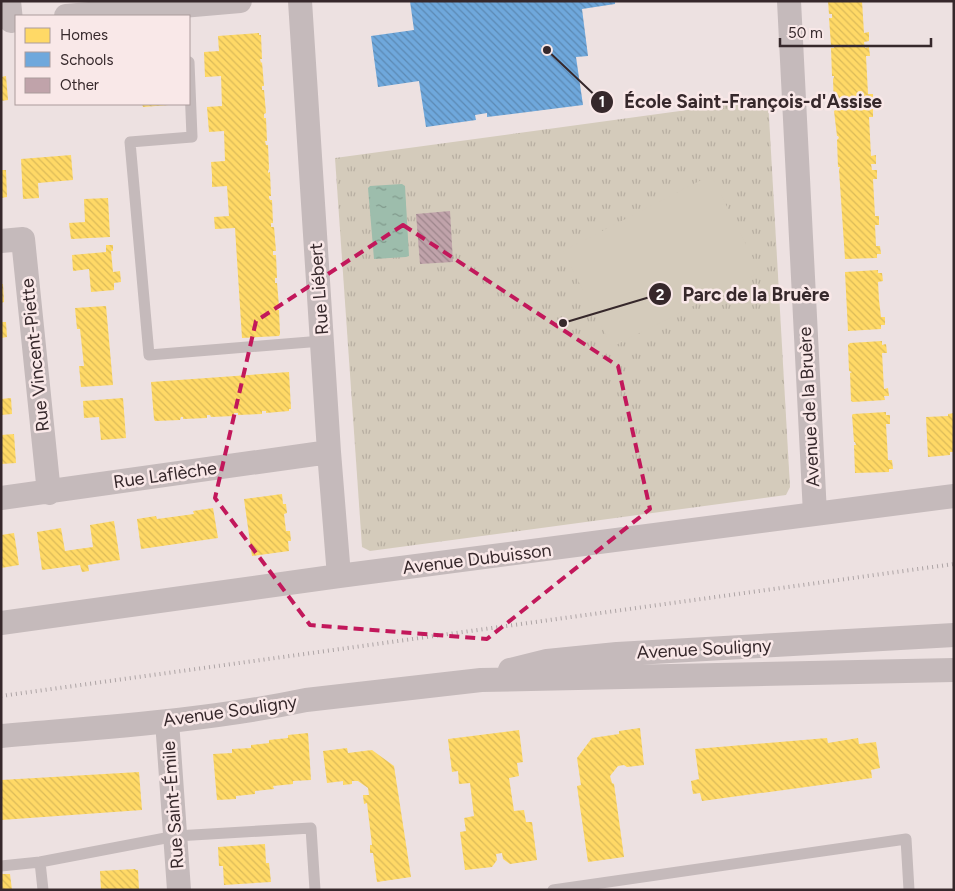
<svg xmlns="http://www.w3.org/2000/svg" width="955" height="891" font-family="Figtree,sans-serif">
<defs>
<pattern id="park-tufts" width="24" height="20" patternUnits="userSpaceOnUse" patternTransform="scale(1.25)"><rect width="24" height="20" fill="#d4cbbb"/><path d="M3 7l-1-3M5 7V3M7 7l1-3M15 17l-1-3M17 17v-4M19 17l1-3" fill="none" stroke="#b7aea1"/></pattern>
<pattern id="water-ripples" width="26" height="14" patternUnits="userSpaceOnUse" patternTransform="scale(1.25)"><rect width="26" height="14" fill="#9dbdac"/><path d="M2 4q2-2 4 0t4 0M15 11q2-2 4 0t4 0" fill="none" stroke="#819a8c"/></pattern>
<pattern id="homes-back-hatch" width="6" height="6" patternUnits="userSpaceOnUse" patternTransform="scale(1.25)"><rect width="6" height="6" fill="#ffd966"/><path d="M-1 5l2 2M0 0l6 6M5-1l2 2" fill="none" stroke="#dbba59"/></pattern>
<pattern id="schools-back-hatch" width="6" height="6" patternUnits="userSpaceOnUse" patternTransform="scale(1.25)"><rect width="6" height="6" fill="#6fa8dc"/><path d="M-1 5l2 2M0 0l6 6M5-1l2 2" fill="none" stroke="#5c89b3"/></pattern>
<pattern id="building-back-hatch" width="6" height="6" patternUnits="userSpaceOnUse" patternTransform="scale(1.25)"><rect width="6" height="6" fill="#c0a3aa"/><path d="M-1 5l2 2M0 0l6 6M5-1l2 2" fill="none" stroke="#9d858b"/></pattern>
</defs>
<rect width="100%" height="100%" fill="#ede1e1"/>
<path fill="url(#park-tufts)" d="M768 99 790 487 786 495 370 551 362 547 335 158Z"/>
<path fill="#d4cbbb" d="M711 175 760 272 612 347 563 251Z"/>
<path fill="url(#water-ripples)" d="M402 184 405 186 409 256 406 257 374 259 368 188 370 186Z"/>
<path fill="url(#homes-back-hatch)" d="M828 1H862L864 33 869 32V41L864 42 865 48 869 47 870 56H866L868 94H873V103H869V109H873V117H869L871 156 876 155V164H871L872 170H877V179H873L875 216H879V225H875L876 246H880L881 254H877V258L845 259 839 170 840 167H838L837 140 839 138 838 136H837L834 111 837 109V106H834L833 79 834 77V76H832L831 48H834V45H831L829 18H832V14H829Z
M259 33V35H261L262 59H260L261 63 262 62 264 86H262V90H264L266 113 264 114V118H266L267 141H265L266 145H268L269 169 268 171V173L270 172 271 196H269V198L270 200H272L273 223H271V227H274L276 251H273V255H276L277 278H275V283H277L279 306H277L276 308 277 310H279L280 334 279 336 242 338 235 228 215 229 214 217 229 216 227 186 212 187V175L211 162 225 161 224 131 209 132 207 107 222 106 221 76 205 77 204 52 219 51 218 36Z
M6 76 8 100 1 101V77Z
M142 104H169V105L143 107Z
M71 155 73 180 38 183 39 198 23 199 21 159Z
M1 170H6L7 197 1 198Z
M108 198 110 237 71 239 69 223 85 222 84 199Z
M106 245H113V251H111L113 272 120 271 121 282 114 283V290L91 292 89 269 73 271 72 255 106 252Z
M878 270V273H882L883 281 878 282 879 300 881 317H885V325H881V329L848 331 845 272Z
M1 284H3L4 302 1 303Z
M106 306 113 385 81 387 79 366H84L80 329H77L75 308Z
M1 322H6L7 337 1 338Z
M882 341V345L886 344 887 353H882L884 389 888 388 889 396H884L885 400 853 402 851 401 850 373 852 372 849 371 848 345 850 343Z
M289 372 291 409H289V411L266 413V411H262V414L238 415V413H234V416L211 417 210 415H207V418L183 419V417H181L180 420 155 421 154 419 151 382Z
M11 398 12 414 1 415V399Z
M123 398 126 438 101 440 99 417 84 418 83 401Z
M886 412V415H890V424H886L888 460H892L893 469H889V472L855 473 854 445H856L855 442H854L852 415 853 414Z
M954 413V452H950V455L928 457 926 417 948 416V414Z
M14 434 16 463 1 464V435Z
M282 494 283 504H286L287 513 284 514 286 531H290L291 541H288L289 551 252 556 244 499Z
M213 508 218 538 141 549 137 519 156 516 157 519 194 514 193 511Z
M114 521 120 560 88 565 89 571 82 572 80 565 42 570 37 532 61 528 65 551 78 549 93 547 90 525Z
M14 533 19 565 1 568V535Z
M640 728 644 765 627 767 624 765 618 766 610 776 612 783 614 784 624 857 588 862 577 786 581 785 577 758 592 738 619 734V731Z
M519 730 523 762 517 763 519 776 509 778 514 811 524 810 526 822H532L537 860 510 864 503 859 502 853 496 854 497 860 492 867 465 870 460 832 466 831 464 818 474 816 470 783 459 784 458 771 452 772 448 739Z
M308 733 311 780 293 781V784L273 786 274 789 255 791V794L236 796V799L217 800 213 754 232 753V749L251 748V745L269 743V740L288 738V735Z
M827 738 828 743 858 738 859 744 876 742 880 768 871 770 872 778 702 801 700 793 693 794 691 781 699 779 695 749Z
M347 748 348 753 372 750 394 766 411 877 377 882 373 853H370V845H372L367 803 364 804 363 795H369L368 788 358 781H352V784L343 785V781L327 783 323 751Z
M139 772 142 810 1 820V780Z
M265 844 266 863H269L271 882 224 885 223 866H219L218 847Z
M135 869 136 870H138L139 890H101L100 871Z
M1 874H10L12 890H1Z"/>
<path fill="url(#schools-back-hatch)" d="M410 1H615V4L582 9 588 56 576 57 583 105 487 117V113L475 115 476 120 426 127 419 81 378 87 371 36 414 30Z"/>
<path fill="url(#building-back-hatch)" d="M450 211 453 262 420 264 416 214Z"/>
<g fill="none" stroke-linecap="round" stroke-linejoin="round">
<path stroke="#c5babb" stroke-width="11" d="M189 62 192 137 130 142 149 355 322 341
M40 862 43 890
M1 866 40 862 176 836 311 828 315 890
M553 890 906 839 909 890"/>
<path stroke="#c5babb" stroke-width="24" d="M9 1 11 21
M300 1 329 452 339 576
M789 1 815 514
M66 16 240 1
M1 241 23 239 49 493
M1 498 329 452
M1 623 339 576 954 496
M510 670 547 661 617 654 954 635
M167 721 179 890
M1 736C103 727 206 721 306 700L481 680 954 670"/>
<path stroke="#ada4a5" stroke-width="4" stroke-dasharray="1 4" stroke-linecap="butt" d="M1 696 954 564"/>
</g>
<path fill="none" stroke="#c2185b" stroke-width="4" stroke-dasharray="10 6" stroke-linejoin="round" d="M403 225 618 366 650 509 487 639 310 625 215 498 256 321Z"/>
<g text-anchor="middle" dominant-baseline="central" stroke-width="5" stroke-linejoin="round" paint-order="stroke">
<g font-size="18" fill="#36282b" stroke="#f9e8e8">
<text transform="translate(319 289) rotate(-94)">Rue Liébert</text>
<text transform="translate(35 355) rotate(-96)">Rue Vincent-Piette</text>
<text transform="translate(809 407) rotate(-93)">Avenue de la Bruère</text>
<text transform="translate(165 475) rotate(-8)">Rue Laflèche</text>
<text transform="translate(477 559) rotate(-7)">Avenue Dubuisson</text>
<text transform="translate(704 649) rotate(-3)">Avenue Souligny</text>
<text transform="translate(230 711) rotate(-8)">Avenue Souligny</text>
<text transform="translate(173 805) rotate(-94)">Rue Saint-Émile</text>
</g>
</g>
<path fill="none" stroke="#36282b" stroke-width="2" d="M547 50L602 102M563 323L660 294"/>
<g fill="#36282b" stroke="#f9e8e8" stroke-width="2">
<circle cx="547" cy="50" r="5"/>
<circle cx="563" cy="323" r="5"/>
<circle cx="602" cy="102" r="12"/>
<circle cx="660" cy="294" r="12"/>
</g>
<g font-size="15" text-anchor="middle" font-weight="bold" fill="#fff">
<text x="602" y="107">1</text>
<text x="660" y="300">2</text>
</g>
<g font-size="19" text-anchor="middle" font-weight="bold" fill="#36282b" stroke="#f9e8e8" stroke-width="5" stroke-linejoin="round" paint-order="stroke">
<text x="753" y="108">École Saint-François-d'Assise</text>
<text x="756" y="301">Parc de la Bruère</text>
</g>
<rect width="955" height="891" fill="none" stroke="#36282b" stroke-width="5"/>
<rect x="15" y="15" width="175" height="90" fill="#f9e8e8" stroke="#ab9b9c"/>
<rect x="25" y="28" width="25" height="15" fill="#ffd966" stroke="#ab9b9c"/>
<text x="60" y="40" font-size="15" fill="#36282b">Homes</text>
<rect x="25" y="52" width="25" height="15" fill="#6fa8dc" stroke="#ab9b9c"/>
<text x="60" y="65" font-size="15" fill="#36282b">Schools</text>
<rect x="25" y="78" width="25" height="15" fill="#c0a3aa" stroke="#ab9b9c"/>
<text x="60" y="90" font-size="15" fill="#36282b">Other</text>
<path d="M780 38v8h151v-8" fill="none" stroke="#36282b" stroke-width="2.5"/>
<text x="788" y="38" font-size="15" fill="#36282b" stroke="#f9e8e8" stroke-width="4" paint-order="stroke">50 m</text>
</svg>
